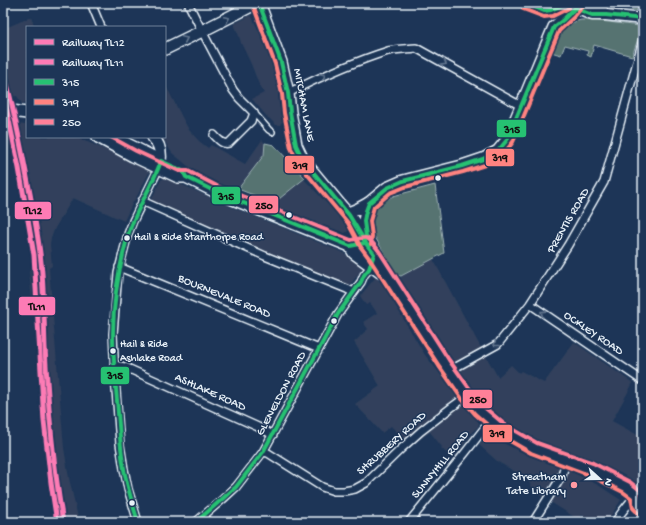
<svg xmlns="http://www.w3.org/2000/svg" width="646" height="525" font-family="'Gochi Hand',sans-serif">
<rect width="100%" height="100%" fill="#1d3557"/>
<filter id="ink" filterUnits="userSpaceOnUse"><feTurbulence type="fractalNoise" baseFrequency=".025" numOctaves="2"/><feDisplacementMap in="SourceGraphic" scale="8" xChannelSelector="R" yChannelSelector="G"/><feConvolveMatrix kernelMatrix="1 2 1 2 8 2 1 2 1" color-interpolation-filters="sRGB"/></filter>
<g filter="url(#ink)">
<path fill="#30415c" d="M251 15 271 56 279 83 281 89 278 96 282 122 280 125H276L269 118H268L252 99 264 93 260 87 251 64 241 43 239 36 234 24Z
M31 17 35 27H27V104H22L17 96 3 98V29Z
M165 84 183 119 189 130 199 141 208 148 211 145 245 164 262 140 265 143 264 155 236 191 230 189 210 179 188 166 172 153 165 142 162 137H165Z
M25 121 27 122V137H75L107 150 150 171 136 198 133 202 124 221 73 198 55 228 51 238 50 244 52 266 49 268 64 448 69 478 79 522H54L41 434 36 330 34 321 29 271 32 266 25 217 5 122 25 125Z
M165 177 234 208 342 252 355 259 362 265 363 268 347 289 149 204 161 180Z
M304 179 349 227 348 231 345 233 272 206 274 203Z
M433 259 480 346 498 377 511 365 519 373 521 371 544 383 574 342 633 383 612 421 643 438V470L635 485 613 471 546 447 514 429 471 392 397 275 401 276Z
M375 278H377L382 283 425 355 479 423 478 427 472 432 470 435V436L453 459 441 448 442 447 430 432 410 446 391 426 382 433 355 404 380 386 354 342 360 337V336L368 329 363 322 377 313 370 303 366 305 360 296Z
M489 433 499 441 529 456 574 473 598 485 621 500 607 522H593L582 515 579 520 536 493 526 478 498 462 479 445Z"/>
<path fill="#567371" stroke="#9fb2b4" d="M597 3H643V11L601 7Z
M581 20H593L639 26 641 27V30L632 56 594 45 591 57 587 55 588 51 565 45 561 55 551 52C557 34 561 25 581 20Z
M265 143 274 145 305 178 274 203 238 189 264 155Z
M435 185 444 253 401 276 397 275 372 232 370 221 371 215 374 211 385 201 393 196Z"/>
<g fill="none" stroke-linecap="round" stroke-linejoin="round">
<g stroke="#e8f1f8" stroke-width="8">
<path id="pedestrian" d="M254 113 269 130 272 132"/>
</g>
<g stroke="#e8f1f8" stroke-width="10">
<path id="minor" d="M91 3 101 27
M188 3 202 31 233 90 239 98 254 113 251 121 229 143C222 145 218 139 214 135
M288 93C320 77 353 62 388 51 397 49 407 49 416 48L521 106
M142 201 265 256 347 289 353 292
M119 267 319 349
M530 304 643 381
M114 365 125 367 258 427 273 435
M449 371 498 344 530 304 568 245 604 182 643 40
M263 452 268 453 322 487 334 491H344L355 489 366 483 402 448 421 431 452 407 467 396
M138 522 128 489 124 469 120 444 115 377 113 334 118 273 128 234 133 221 159 168
M196 522 223 499 236 487 263 452 338 314 361 282 364 275 369 269 371 265
M409 522 465 453 490 421
M533 522 562 476 566 460
M615 522 622 512 643 486"/>
</g>
<g stroke="#e8f1f8" stroke-width="13">
<path id="secondary" d="M568 3 575 8 592 15H606L643 19
M587 3 602 10 606 15"/>
</g>
<g stroke="#e8f1f8" stroke-width="14">
<path id="primary" d="M259 3 281 62 288 93 290 112 296 145 303 160 342 207C352 217 359 229 365 243
M348 213 358 209 369 203"/>
</g>
<g stroke="#e8f1f8" stroke-width="14">
<path id="trunk" d="M525 3 544 11 551 10 567 3
M165 49 202 31 257 3
M3 110 27 113
M98 137 133 156 178 177H186L214 191 235 200 350 246 365 243
M117 137 127 144 159 160
M153 137C161 146 162 155 159 167
M365 243 374 254 444 363 467 396 479 410 501 429 534 448 591 469 620 483 627 487 636 495 638 505 643 510
M365 243 366 236 364 221 366 211 369 203 387 188 403 181 462 166 483 159 498 151 507 140 554 27C563 20 572 12 578 3
M350 246 354 253 380 272 385 275"/>
</g>
<use href="#pedestrian" stroke="#1d3557" stroke-width="5"/>
<use href="#minor" stroke="#1d3557" stroke-width="7"/>
<use href="#secondary" stroke="#1d3557" stroke-width="10"/>
<use href="#primary" stroke="#1d3557" stroke-width="11"/>
<use href="#trunk" stroke="#1d3557" stroke-width="11"/>
<g stroke="#1d3557" stroke-width="7">
<path id="bus-1" d="M525 3 544 11 551 10 567 3
M365 243 366 236 364 221 366 211 369 203 387 188 403 181 462 166 483 159 498 151 507 140 554 27 563 20 575 8 592 15H606L643 19
M138 522C133 505 127 487 124 469 120 447 119 423 117 400 115 378 113 356 113 334 113 301 119 267 128 235 136 209 152 187 161 161L183 171 186 177 214 191 350 246 365 243
M196 522 236 487 263 452 338 314 361 282 364 275 369 269 374 254 367 245 349 215 303 160 296 145 290 112 288 93 281 62 259 3"/>
</g>
<g stroke="#1d3557" stroke-width="7">
<path id="bus-2" d="M253 5 275 64 282 94 284 113 291 148 298 163 348 223 360 246 369 258 439 366 462 399 475 414 498 434 531 453 589 475 623 492 631 498 633 508 639 514
M523 9 544 17 553 16 569 8
M371 244 372 236 370 221 374 207 390 193 405 187 463 172 485 165 502 156 513 142 559 31 574 17 583 6"/>
</g>
<g stroke="#1d3557" stroke-width="7">
<path id="bus-3" d="M111 137 136 151 179 171H188L217 186 237 194 351 240C370 236 367 236 379 251L449 360 472 392 483 406 504 424 537 443 593 463 630 482 641 491 643 499"/>
</g>
<use href="#bus-1" stroke="#26c172" stroke-width="4"/>
<use href="#bus-2" stroke="#ff8380" stroke-width="4"/>
<use href="#bus-3" stroke="#ff8098" stroke-width="4"/>
<g stroke="#1d3557" stroke-width="8">
<path id="rail-1" d="M3 69C15 112 23 156 31 199 35 220 39 241 41 262 44 290 44 319 45 347 48 406 53 464 63 522"/>
</g>
<g stroke="#1d3557" stroke-width="8">
<path id="rail-2" d="M3 92 19 168 34 255 44 421 51 483 57 522"/>
</g>
<use href="#rail-1" stroke="#fd7bb5" stroke-width="5"/>
<use href="#rail-2" stroke="#fd7bb5" stroke-width="5"/>
</g>
<defs><path id="oneway-chevron" d="M-2-3.5L2.5 0L-2 3.5" fill="none" stroke-width="1.6" stroke-linecap="round" stroke-linejoin="round"/></defs>
<g stroke="#64778f">
<use href="#oneway-chevron" transform="translate(227 19) rotate(-27)"/>
<use href="#oneway-chevron" transform="translate(185 39) rotate(-25)"/>
<use href="#oneway-chevron" transform="translate(444 63) rotate(29)"/>
<use href="#oneway-chevron" transform="translate(323 76) rotate(-25)"/>
<use href="#oneway-chevron" transform="translate(543 313) rotate(-146)"/>
<use href="#oneway-chevron" transform="translate(496 344) rotate(142)"/>
</g>
</g>
<g fill="#e8f1f8" stroke="#1d3557" stroke-width="1.5">
<circle cx="438" cy="178" r="3.5"/>
<circle cx="289" cy="215" r="3.5"/>
<circle cx="127" cy="238" r="3.5"/>
<circle cx="334" cy="321" r="3.5"/>
<circle cx="113" cy="351" r="3.5"/>
<circle cx="132" cy="503" r="3.5"/>
</g>
<circle fill="#ff9aa2" stroke="#1d3557" stroke-width="1.5" cx="574" cy="485" r="4"/>
<g text-anchor="middle" dominant-baseline="central" stroke-width="3" stroke-linejoin="round" paint-order="stroke">
<g font-size="11" fill="#e8f1f8" stroke="#1d3557" text-anchor="start">
<text x="134" y="238">Hail &amp; Ride Stanthorpe Road</text>
<text x="120" y="345">Hail &amp; Ride<tspan x="120" dy="14">Ashlake Road</tspan></text>
</g>
<g font-size="12" fill="#e8f1f8" stroke="#1d3557">
<text transform="translate(303 105) rotate(79)">MITCHAM LANE</text>
<text transform="translate(569 221) rotate(-60)">PRENTIS ROAD</text>
<text transform="translate(224 297) rotate(22)">BOURNEVALE ROAD</text>
<text transform="translate(593 334) rotate(34)">OCKLEY ROAD</text>
<text transform="translate(210 393) rotate(24)">ASHLAKE ROAD</text>
<text transform="translate(282 394) rotate(-62)">GLENELDON ROAD</text>
<text transform="translate(392 444) rotate(-42)">SHRUBBERY ROAD</text>
<text transform="translate(441 465) rotate(-51)">SUNNYHILL ROAD</text>
</g>
<g font-size="12" fill="#e8f1f8" stroke="#1d3557" text-anchor="end">
<text x="566" y="478">Streatham<tspan x="566" dy="14">Tate Library</tspan></text>
</g>
</g>
<g stroke="#1d3557" stroke-width="1.5">
<rect x="496" y="119" width="31" height="19" rx="4" fill="#26c172"/>
<rect x="485" y="148" width="30" height="19" rx="4" fill="#ff8380"/>
<rect x="284" y="155" width="31" height="19" rx="4" fill="#ff8380"/>
<rect x="211" y="186" width="30" height="19" rx="4" fill="#26c172"/>
<rect x="248" y="195" width="31" height="19" rx="4" fill="#ff8098"/>
<rect x="14" y="201" width="38" height="19" rx="4" fill="#fd7bb5"/>
<rect x="18" y="296" width="38" height="20" rx="4" fill="#fd7bb5"/>
<rect x="100" y="366" width="30" height="19" rx="4" fill="#26c172"/>
<rect x="462" y="389" width="31" height="20" rx="4" fill="#ff8098"/>
<rect x="482" y="424" width="31" height="19" rx="4" fill="#ff8380"/>
</g>
<g font-size="11" text-anchor="middle" font-weight="bold" fill="#111">
<text x="512" y="133">315</text>
<text x="500" y="161">319</text>
<text x="300" y="169">319</text>
<text x="226" y="200">315</text>
<text x="264" y="209">250</text>
<text x="33" y="214">TL12</text>
<text x="37" y="310">TL11</text>
<text x="115" y="379">315</text>
<text x="478" y="403">250</text>
<text x="497" y="437">319</text>
</g>
<rect width="646" height="525" fill="none" stroke="#1d3557" stroke-width="16"/>
<rect x="8" y="8" width="630" height="509" fill="none" stroke="#e8f1f8" stroke-width="1.5" filter="url(#ink)"/>
<rect x="26" y="26" width="140" height="112" fill="#1d3557" stroke="#6e8097"/>
<rect x="34" y="39" width="20" height="6" fill="#fd7bb5" stroke="#6e8097"/>
<text x="62" y="46" font-size="12" fill="#e8f1f8">Railway TL12</text>
<rect x="34" y="59" width="20" height="6" fill="#fd7bb5" stroke="#6e8097"/>
<text x="62" y="66" font-size="12" fill="#e8f1f8">Railway TL11</text>
<rect x="34" y="79" width="20" height="6" fill="#26c172" stroke="#6e8097"/>
<text x="62" y="86" font-size="12" fill="#e8f1f8">315</text>
<rect x="34" y="99" width="20" height="6" fill="#ff8380" stroke="#6e8097"/>
<text x="62" y="106" font-size="12" fill="#e8f1f8">319</text>
<rect x="34" y="119" width="20" height="6" fill="#ff8098" stroke="#6e8097"/>
<text x="62" y="126" font-size="12" fill="#e8f1f8">250</text>
<g transform="translate(600 479) rotate(111)" stroke="#1d3557" stroke-width="3" paint-order="stroke">
<path d="M0-3L7 15L0 10L-7 15Z" fill="#e8f1f8"/>
<text y="-6" font-size="11" font-weight="bold" text-anchor="middle" fill="#e8f1f8">N</text>
</g>
</svg>
